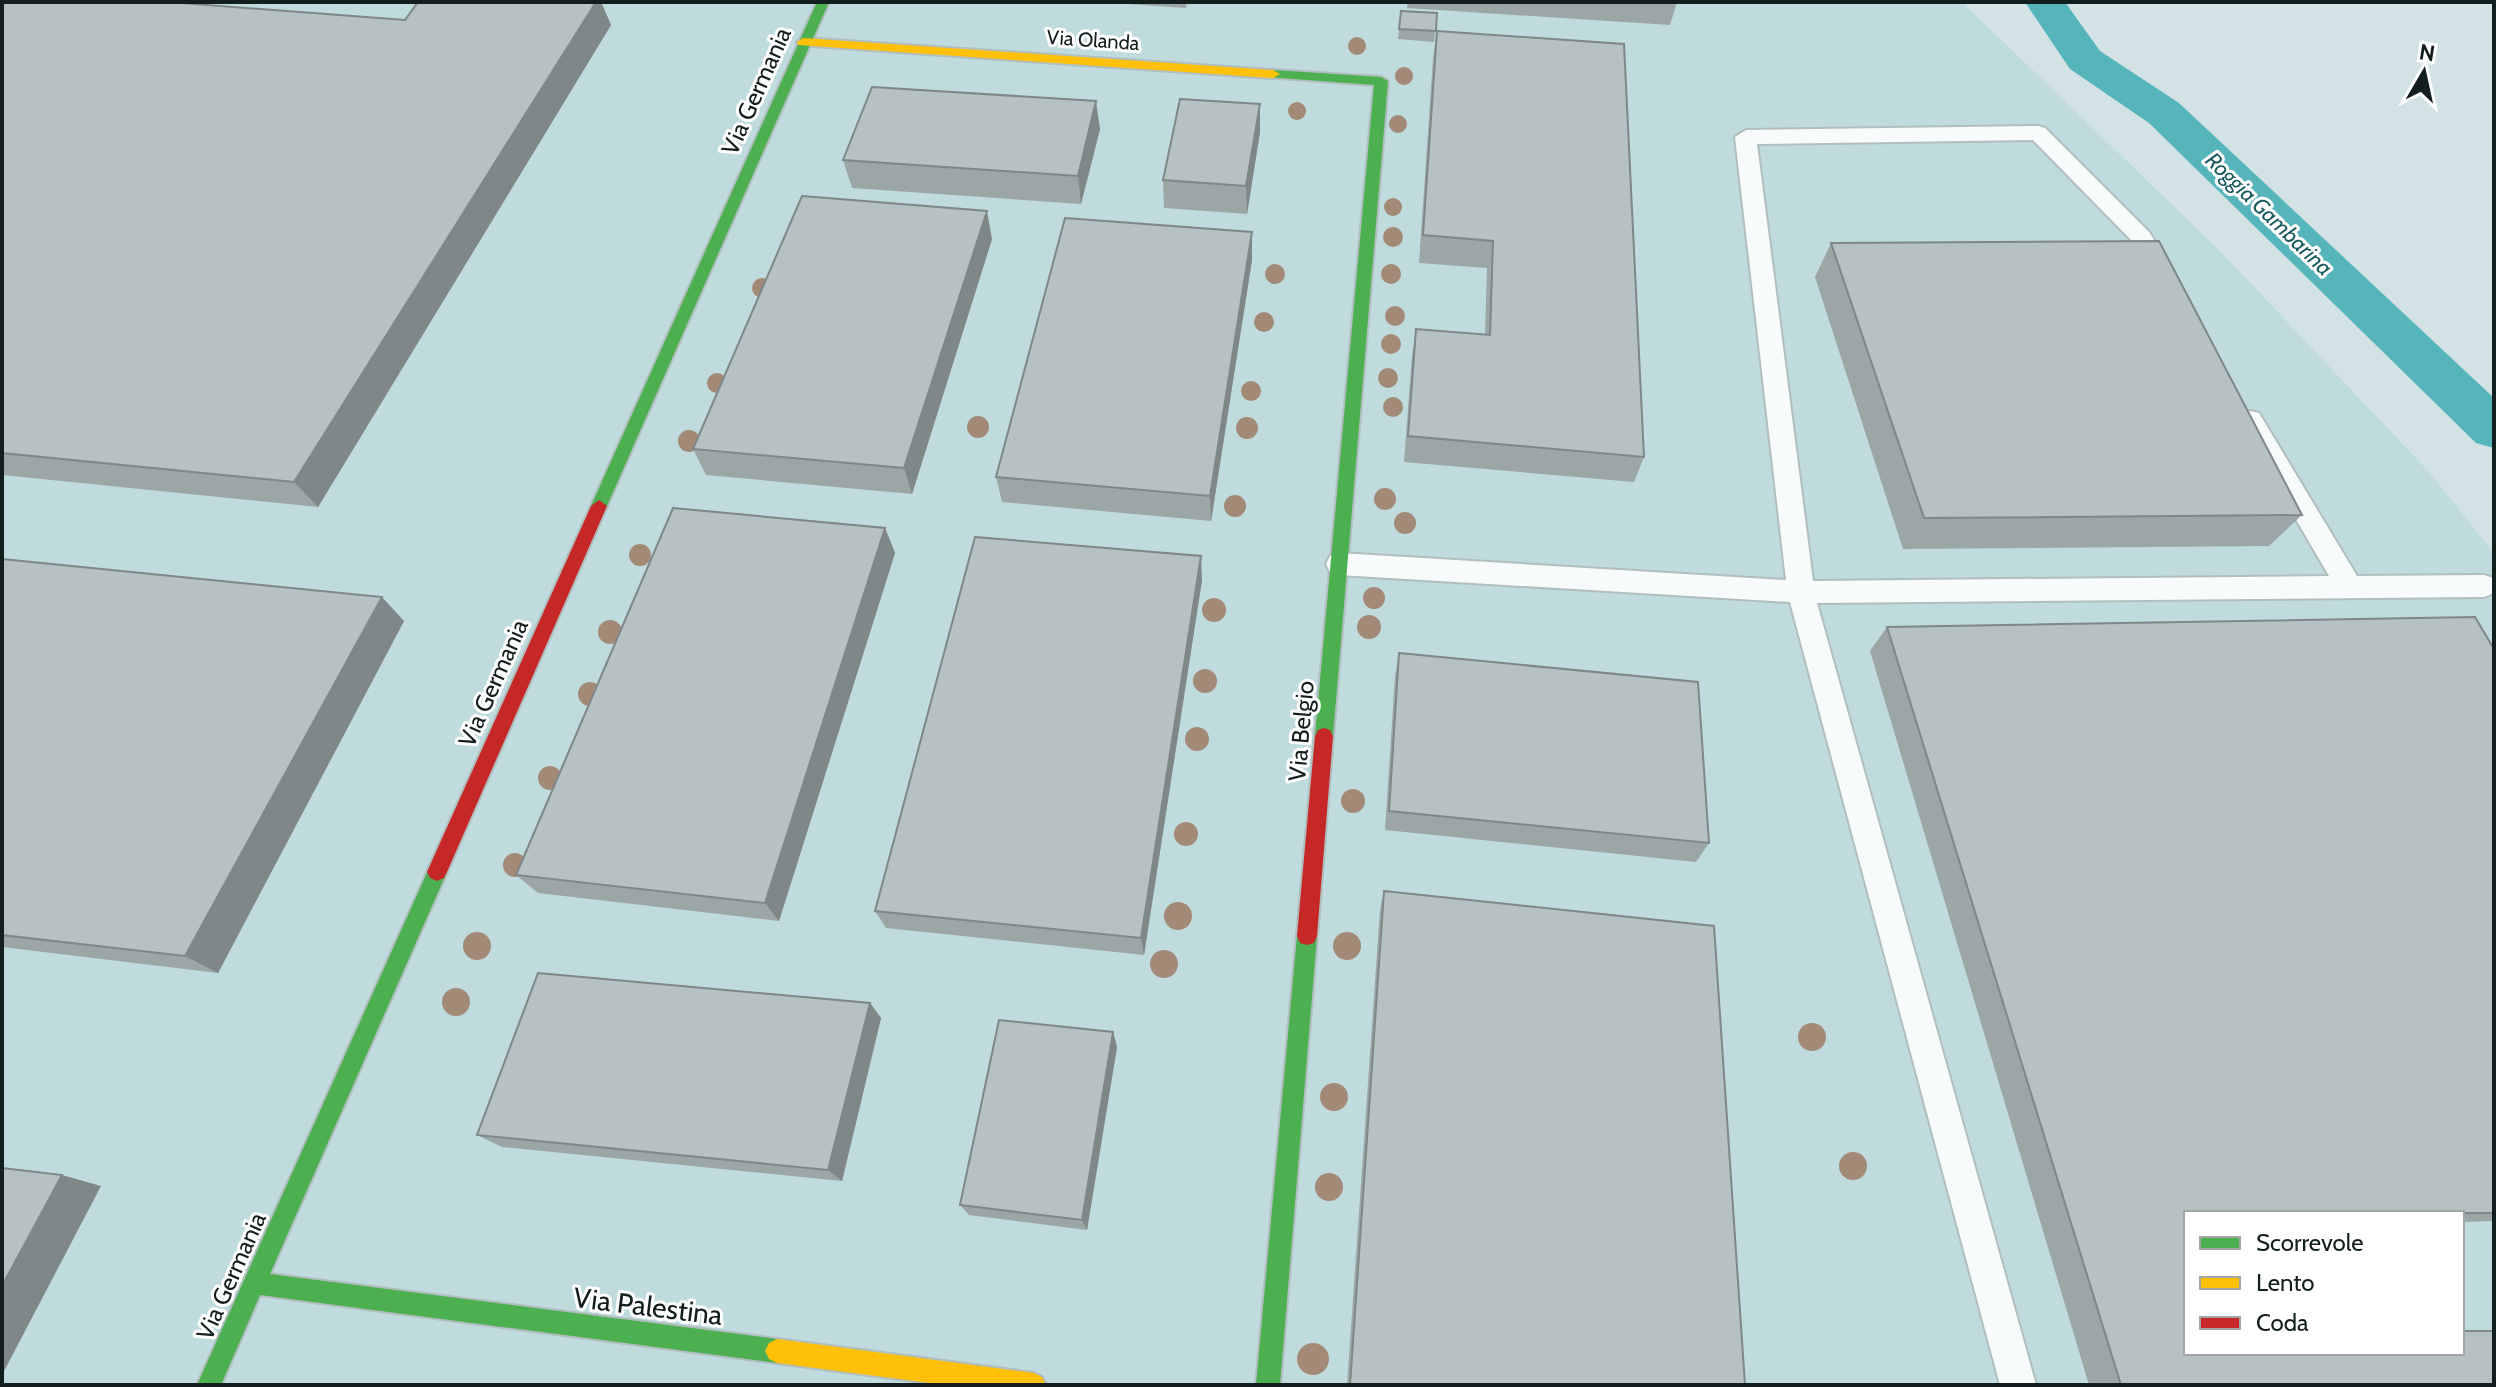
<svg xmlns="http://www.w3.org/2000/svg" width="2496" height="1387" font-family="Cabin,sans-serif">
<rect width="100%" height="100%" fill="#d3e3e5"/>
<path fill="#bfdbde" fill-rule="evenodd" d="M2 2H1962L2221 252 2429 472 2494 553V1385H2ZM2186 1213H2462V1353H2186Z"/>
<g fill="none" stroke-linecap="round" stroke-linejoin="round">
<path fill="#56b4bb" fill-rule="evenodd" d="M2025 2H2065L2100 51 2179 103 2494 398V448L2476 443 2149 123 2070 69Z"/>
<g stroke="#b1bebe" stroke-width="4">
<path id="lane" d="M2038 126 2045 128 2150 233 2174 275 2171 281H2155L2134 243 2033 140 1757 144 1813 581 2329 576 2238 420 2241 413 2250 411 2259 413 2357 576 2484 575 2493 578 2494 593 2484 597 1817 603 2036 1385H2000L1790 602 1339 575 1330 572 1326 564 1330 556 1339 553 1786 580 1735 137 1746 130Z"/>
</g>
<g stroke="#b1bebe" stroke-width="4">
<path id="fast" d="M817 2H829L607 506 599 512 593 511 591 506Z
M1273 70 1381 77 1388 81 1333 736 1330 742 1324 744 1318 742 1315 736 1374 85 1268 77V71Z
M437 863 444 866 447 872 270 1274 777 1339 785 1343 789 1351 785 1359 777 1363 260 1295 221 1385H197L430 866Z
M1307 927 1314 929 1317 936 1280 1385H1256L1297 936 1300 929Z"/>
</g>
<g stroke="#b1bebe" stroke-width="4">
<path id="slow" d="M803 38 1273 70 1280 74 1273 78 798 45 797 42Z
M777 1339 1034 1373 1042 1377 1046 1385H945L777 1363 769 1359 765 1351 769 1343Z"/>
</g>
<g stroke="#b1bebe" stroke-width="4">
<path id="jam" d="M599 500 607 506 447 872 444 878 437 881 430 878 427 872 591 506Z
M1324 728 1330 730 1333 736 1317 936 1314 943 1307 945 1300 943 1297 936 1315 736 1318 730Z"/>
</g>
<use href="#lane" fill="#f8fbfb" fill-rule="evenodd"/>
<use href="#fast" fill="#4caf50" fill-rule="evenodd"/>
<use href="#slow" fill="#ffc107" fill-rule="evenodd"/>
<use href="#jam" fill="#c62828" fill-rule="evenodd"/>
</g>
<g fill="#a38a76">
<circle cx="1357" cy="46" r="9"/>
<circle cx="1404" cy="76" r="9"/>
<circle cx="1297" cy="111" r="9"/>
<circle cx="1398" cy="124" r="9"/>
<circle cx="1393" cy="207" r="9"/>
<circle cx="1393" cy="237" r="10"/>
<circle cx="1275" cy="274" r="10"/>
<circle cx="1391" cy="274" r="10"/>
<circle cx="762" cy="288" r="10"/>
<circle cx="1395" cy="316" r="10"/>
<circle cx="1264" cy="322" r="10"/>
<circle cx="1391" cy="344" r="10"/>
<circle cx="1388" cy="378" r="10"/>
<circle cx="717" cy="383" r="10"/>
<circle cx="1251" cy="391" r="10"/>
<circle cx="1393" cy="407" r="10"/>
<circle cx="978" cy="427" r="11"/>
<circle cx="1247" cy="428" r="11"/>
<circle cx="689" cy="441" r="11"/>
<circle cx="1385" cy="499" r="11"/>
<circle cx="1235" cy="506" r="11"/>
<circle cx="1405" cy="523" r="11"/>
<circle cx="640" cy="555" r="11"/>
<circle cx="1374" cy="598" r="11"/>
<circle cx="1214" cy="610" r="12"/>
<circle cx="1369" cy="627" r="12"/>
<circle cx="610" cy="632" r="12"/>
<circle cx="1205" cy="681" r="12"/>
<circle cx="590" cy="694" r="12"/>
<circle cx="1197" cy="739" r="12"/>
<circle cx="550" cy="778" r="12"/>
<circle cx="1353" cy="801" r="12"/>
<circle cx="1186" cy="834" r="12"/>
<circle cx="515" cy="865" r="12"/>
<circle cx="1178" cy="916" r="14"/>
<circle cx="477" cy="946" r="14"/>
<circle cx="1347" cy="946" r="14"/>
<circle cx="1164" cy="964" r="14"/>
<circle cx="456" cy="1002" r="14"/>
<circle cx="1812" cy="1037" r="14"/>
<circle cx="1334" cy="1097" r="14"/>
<circle cx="1853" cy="1166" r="14"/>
<circle cx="1329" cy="1187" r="14"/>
<circle cx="1313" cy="1359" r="16"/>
</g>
<path fill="#9ca6a7" d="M2 2 405 20 418 2H601L611 25 318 507 2 475Z
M1098 2H1187L1186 8Z
M1408 2H1677L1670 25 1407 8Z
M1401 11 1437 13 1434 42 1398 39Z
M1437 31 1644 457 1634 482 1404 462 1412 356 1416 329 1485 334 1487 268 1419 263 1433 59Z
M1260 104V132L1247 214 1164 208 1163 180Z
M1100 129 1081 204 852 188 843 160Z
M992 239 912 494 706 475 693 449Z
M1831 243 2302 515 2269 546 1903 549 1815 277Z
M1252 260 1211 521 1002 502 996 477Z
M885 528 895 553 779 921 538 893 516 875Z
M2 559 404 621 218 973 2 947Z
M1202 580 1144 955 886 928 875 911Z
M1887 627 2494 649V1221L2462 1222V1213H2186V1353L2494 1385H2089L1870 651Z
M1399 653 1709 843 1696 862 1385 830 1395 676Z
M1384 891 1745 1385H1347L1380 910Z
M870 1003 881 1018 842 1181 502 1147 477 1135Z
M1113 1032 1117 1047 1087 1230 969 1215 960 1205Z"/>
<path fill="#7f8788" d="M596 2H601L611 25 318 507 294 482Z
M1096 101 1100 129 1081 204 1078 176Z
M1260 104V132L1247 214 1246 186Z
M987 211 992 239 912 494 904 468Z
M1252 232V260L1211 521 1210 496Z
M885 528 895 553 779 921 765 903Z
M1201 556 1202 580 1144 955 1141 938Z
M382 597 404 621 218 973 185 956Z
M870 1003 881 1018 842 1181 828 1170Z
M1113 1032 1117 1047 1087 1230 1082 1220Z
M62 1175 101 1186 2 1375V1286Z"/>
<path fill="#b5c1c2" stroke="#7f8788" stroke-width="2" d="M2 2H168L405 20 418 2H596L294 482 2 453Z
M1401 11 1437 13 1436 31 1399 29Z
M1437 31 1624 44 1644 457 1408 436 1416 329 1490 335 1493 241 1423 235Z
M872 87 1096 101 1078 176 843 160Z
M1180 99 1260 104 1246 186 1163 180Z
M802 196 987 211 904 468 693 449Z
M1065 218 1252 232 1210 496 996 477Z
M2159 241 2302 515 1924 518 1831 243Z
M673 508 885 528 765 903 516 875Z
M975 537 1201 556 1141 938 875 911Z
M2 559 382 597 185 956 2 935Z
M2475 617 2494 649V1213H2186V1353H2462V1331H2494V1385H2121L1887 627Z
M1399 653 1698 682 1709 843 1389 811Z
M1384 891 1714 926 1745 1385H1350Z
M538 973 870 1003 828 1170 477 1135Z
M999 1020 1113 1032 1082 1220 960 1205Z
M2 1168 62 1175 2 1286Z"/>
<g text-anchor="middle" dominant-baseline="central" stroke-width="6" stroke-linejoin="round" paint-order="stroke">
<g font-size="20" fill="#131e1f" stroke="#fff">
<text transform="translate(1093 40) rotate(4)">Via Olanda</text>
</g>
<g font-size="22" font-style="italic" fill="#195a5f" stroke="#fff">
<text transform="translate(2269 214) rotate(44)">Roggia Gambarina</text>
</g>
<g font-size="24" fill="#131e1f" stroke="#fff">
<text transform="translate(756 91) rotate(-66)">Via Germania</text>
<text transform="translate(493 683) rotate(-66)">Via Germania</text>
<text transform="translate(1301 731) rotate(-85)">Via Belgio</text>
<text transform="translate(231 1276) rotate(-66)">Via Germania</text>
</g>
<g font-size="28" fill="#131e1f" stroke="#fff">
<text transform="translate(648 1306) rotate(7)">Via Palestina</text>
</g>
</g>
<rect width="2496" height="1387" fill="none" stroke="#131e1f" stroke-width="8"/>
<rect x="2184" y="1211" width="280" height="144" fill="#ffffff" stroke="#a1a5a5" stroke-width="2"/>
<rect x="2200" y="1237" width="40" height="12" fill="#4caf50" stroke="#a1a5a5" stroke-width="2"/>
<text x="2256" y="1251" font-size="24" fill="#131e1f">Scorrevole</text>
<rect x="2200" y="1277" width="40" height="12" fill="#ffc107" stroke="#a1a5a5" stroke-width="2"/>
<text x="2256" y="1291" font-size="24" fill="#131e1f">Lento</text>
<rect x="2200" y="1317" width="40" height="12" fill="#c62828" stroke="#a1a5a5" stroke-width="2"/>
<text x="2256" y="1331" font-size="24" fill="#131e1f">Coda</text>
<g transform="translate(2424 72) rotate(9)" stroke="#ffffff" stroke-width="6" paint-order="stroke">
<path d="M0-6L14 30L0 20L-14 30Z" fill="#131e1f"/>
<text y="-12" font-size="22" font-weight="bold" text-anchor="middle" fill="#131e1f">N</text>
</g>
</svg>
